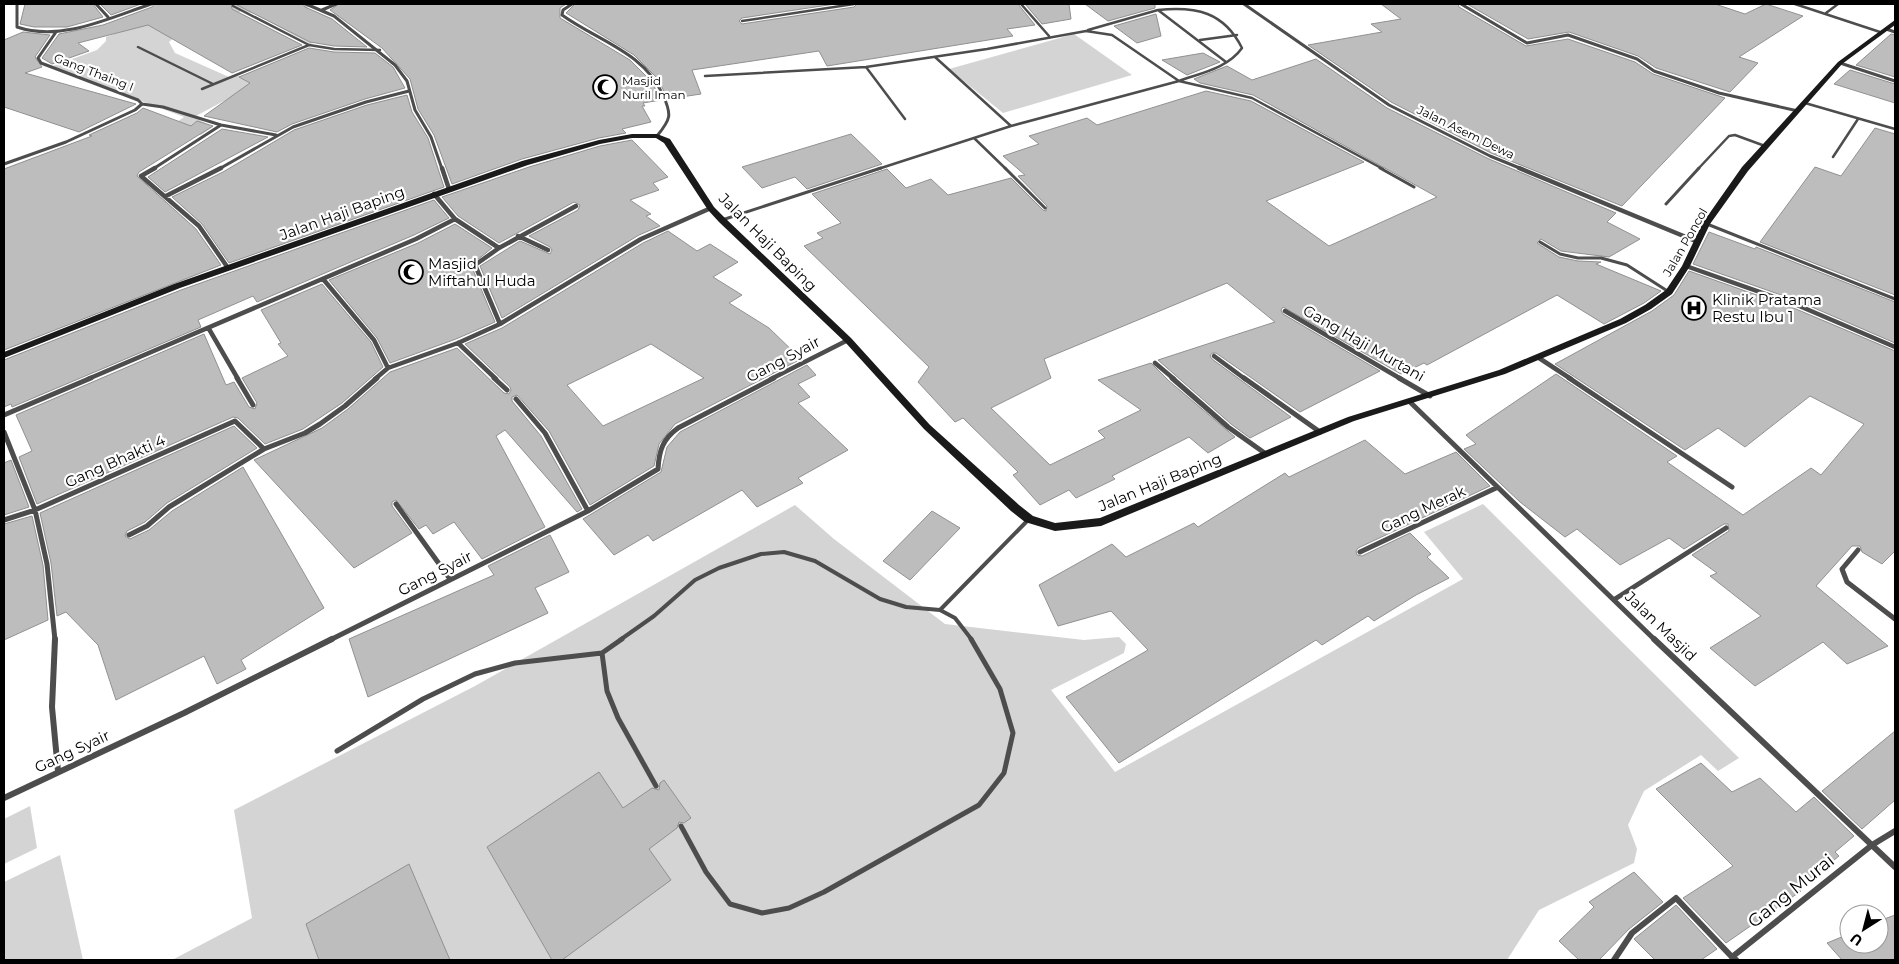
<svg xmlns="http://www.w3.org/2000/svg" width="1899" height="964" font-family="Montserrat,sans-serif">
<rect width="100%" height="100%" fill="#fff"/>
<path fill="#d4d4d4" d="M199 4H267L273 6 280 4H313L307 8 343 34 310 44 255 14 242 11 178 34 169 42 175 53 229 77 248 75 300 60 194 117 213 127 201 135 170 127 184 117 50 67 97 50 106 41V37Z
M1074 34 1132 75 1003 113 949 69Z
M1483 504 1739 758 1718 771 1701 755 1644 791 1628 825 1637 849 1634 863 1539 910 1507 960H172L252 918 234 810 475 686 795 505 834 539 945 624 1084 640 1119 637 1126 644 1124 653 1051 690 1115 772 1463 579 1424 532Z
M30 806 37 848 4 864V819Z
M60 855 83 960H4V882Z"/>
<path fill="#bdbdbd" stroke="#919191" fill-rule="evenodd" d="M25 4H93L103 17 67 27H34L20 24Z
M100 4H141L111 15Z
M154 4H231L232 9 302 45 232 73 148 25 78 43 89 51 52 64 42 58 59 34 103 25 152 7Z
M235 4H303L305 7 332 19 367 47 334 46 310 42Z
M339 4H566L560 8V18L630 60 652 82 661 100 643 103 645 106H642L651 122 622 129 626 133 599 138 522 159 452 184 434 135 418 109 410 79 382 48 330 10Z
M575 4H835L742 18 739 21 742 24 854 7 857 4H1018L1035 25 1007 29 1013 36 827 66 819 51 692 70 701 94 668 99 657 78 634 55 566 13Z
M1025 4H1069L1071 19 1042 24Z
M1085 4H1155V8L1108 21Z
M1381 4H1458L1459 7 1526 46 1568 39 1635 62 1653 74 1725 98 1622 206 1491 153 1391 102 1308 45 1382 32 1371 24 1401 19Z
M1467 4H1715L1745 14 1766 4 1803 16 1739 57 1758 63 1730 92 1656 68 1638 56 1569 32 1528 39Z
M1156 14 1161 36 1137 43 1114 26Z
M23 32 50 35 35 57 42 67 25 73 136 104 79 132 4 107V40Z
M1891 34 1895 35V77L1856 65Z
M309 48 334 52 375 53 393 67 405 88 365 99 292 124 277 132 204 116 250 83 239 77Z
M1203 53 1220 62 1187 75 1162 60Z
M1316 59 1387 108 1489 159 1616 213 1607 222 1640 239 1609 257 1561 251 1541 239 1537 243 1559 257 1578 261 1601 262 1596 264 1661 291 1644 303 1604 324 1557 295 1427 365 1424 363 1401 374 1283 307 1281 310 1283 314 1380 371 1300 412 1216 353H1212L1210 356 1212 359 1291 417 1250 438 1231 424 1158 360 1275 322 1227 283 1044 359 1051 378 991 408 1050 465 1105 438 1098 431 1141 410 1098 380 1151 363 1169 381 1235 437 1208 453 1189 437 1112 476 1115 479 1076 498 1069 490 1040 505 1013 475 1018 472 963 418 955 422 918 382 929 367 804 246 823 238 817 233 841 223 812 194 887 169 906 188 931 179 948 195 1011 178 1043 210 1046 211 1047 206 1018 176 1025 175 1003 156 1039 144 1029 136 1087 118 1097 125 1206 91 1251 101 1364 162 1266 201 1329 246 1437 197 1253 95 1200 83 1194 79 1227 66 1252 80Z
M1850 70 1895 84V103L1834 84Z
M407 95 412 112 428 138 444 187 229 263 202 224 172 197 223 172 294 130 367 105Z
M143 108 191 126 197 121 213 126 139 172 137 176 196 229 221 265 4 350V169L92 136 89 135 137 113Z
M1875 128 1895 134V295L1760 242 1815 167 1841 176Z
M222 129 268 137 165 192 148 177Z
M851 134 882 164 807 189 795 177 762 188 742 167Z
M632 140 668 177 653 183 659 190 630 200 651 214 646 216 660 226 639 235 502 318 480 266 520 241 550 254 552 250 550 247 529 236 578 210 580 205 574 202 499 243 458 216 442 197 529 167 600 146Z
M434 200 449 218 414 235 257 302 253 296 198 320 201 327 12 407 11 404 4 407V360L181 290Z
M455 224 492 248 471 265 495 322 456 339 390 363 377 338 329 280 418 243Z
M668 231 697 251 710 244 738 262 713 277 742 295 729 303 769 328 801 359 675 424 659 444 654 466 590 505 549 431 517 395 512 397V401L541 436 582 509 577 512 505 430 496 436 545 527 482 559 454 522 433 534 426 525 419 529 396 500 392 502V506L412 533 354 568 254 460 322 428 348 409 390 372 457 348 504 393 509 394 511 390 510 387 465 344 502 328 643 243ZM651 344 704 378 603 426 567 385Z
M1709 232 1755 249 1756 247 1895 302V343L1798 301 1693 264Z
M1689 271 1796 309 1895 351V551L1882 564 1862 552 1860 546H1852L1816 586 1888 646 1847 664 1823 642 1755 686 1710 648 1761 616 1710 576 1717 573 1692 555 1729 531 1728 524H1724L1684 549 1669 538 1620 565 1577 529 1565 537 1520 502 1464 449 1476 444 1466 435 1556 374 1677 456 1667 462 1743 515 1811 468 1821 475 1864 424 1810 396 1745 447 1718 428 1685 450 1555 364 1652 311 1674 295Z
M322 284 371 342 383 367 342 403 303 429 265 444 238 418 233 417 37 504 19 457 32 451 16 415 204 334 226 385 234 382 249 407 255 409 257 403 242 378 288 356 278 344 281 343 261 310Z
M807 365 816 375 798 384 810 397 798 403 848 450 798 478 803 483 757 507 742 490 653 541 648 535 614 555 583 519 661 472 667 447 680 432Z
M234 426 257 448 167 503 145 522 127 531 125 536 130 539 149 530 172 511 243 467 324 608 241 660 246 669 217 684 204 656 116 700 98 645 66 612 57 616 51 563 40 513Z
M1365 440 1405 474 1456 452 1490 486 1358 548 1356 551 1357 555 1362 556 1410 533 1431 554 1427 557 1449 578 1416 595 1374 621 1368 616 1322 645 1316 640 1119 763 1066 697 1148 650 1111 611 1058 626 1039 585 1112 544 1126 557 1194 523 1198 527 1285 473 1289 477Z
M11 460 29 507 4 515V463Z
M932 511 960 528 910 580 883 561Z
M32 516 43 565 48 620 4 640V524Z
M550 535 569 572 535 588 548 613 368 697 349 639 494 575 488 566Z
M1895 731V800L1862 829 1822 791Z
M1701 763 1732 792 1760 778 1796 812 1814 797 1854 836 1835 852 1839 856 1798 889 1801 891 1726 943 1683 898 1733 866 1656 789Z
M599 772 623 808 652 788 659 790 660 783 664 780 691 818 684 823 679 822 677 828 649 849 671 880 562 960H552L487 847Z
M409 864 450 960H319L306 924Z
M1634 872 1663 902 1629 929 1599 960H1579L1559 941 1594 907 1589 902Z
M1676 905 1717 949 1701 960H1655L1634 939Z
M1895 915V960H1842L1827 943 1849 934V944H1879V921Z"/>
<g fill="none" stroke-linecap="round" stroke-linejoin="round">
<path stroke="#4d4d4d" stroke-width="2.5" d="M1021 4 1049 36
M1795 4 1880 32
M233 6 309 45 334 49 380 50
M1826 13 1838 4
M742 21 854 4
M1088 30 1158 10
M1200 40 1237 35
M138 47 213 84
M935 57 1011 126
M866 67 905 119
M705 76 866 67 987 49 1086 31 1112 35 1179 81 1011 126 878 169
M1179 81C1201 73 1228 68 1242 48 1224 12 1196 6 1158 10L1226 62
M1179 81 1252 98 1383 169
M202 89 309 45
M1805 103 1895 129
M974 138 1006 169
M1833 157 1858 119
M1698 169 1729 136 1735 135 1765 146"/>
<path stroke="#4d4d4d" stroke-width="3" d="M1005 168 1045 208
M1380 168 1414 187
M1666 204 1699 168
M722 220 881 168
M1707 224 1895 299
M1540 242 1560 254 1578 258H1601L1627 265 1669 292"/>
<path stroke="#4d4d4d" stroke-width="4" d="M940 610 1029 519
M620 640 654 616 695 580 719 568 761 554 784 552 815 561 880 599 906 607 940 610 955 618 972 640"/>
<path stroke="#4d4d4d" stroke-width="5" d="M602 653 607 691 618 718 656 786
M337 751 423 699 475 674 515 663 602 653 622 639
M681 826 706 872 730 904 762 913 789 908 824 892 979 805 1004 773 1013 733 1000 689 971 639"/>
<path stroke="#4d4d4d" stroke-width="3" d="M17 4V27C61 42 109 18 151 4
M96 4 108 17
M306 4 334 16 395 65 407 81 415 110 431 137 442 169
M572 4 563 10 562 15C598 41 644 52 663 95 672 115 671 119 657 136
M1244 4 1389 105 1490 156 1522 169
M1461 4 1527 43 1568 35 1637 59 1654 71 1719 93 1798 111
M322 10 336 4
M1886 29 1895 32
M1840 63 1895 81
M142 104 163 107 221 125 276 135
M4 164 66 142 135 110 142 104 138 100 41 63 38 58 56 32
M153 169 221 125
M219 169 293 127 366 102 409 91"/>
<path stroke="#4d4d4d" stroke-width="4.5" d="M155 168 141 176 199 226 228 268
M442 168 449 189
M1519 168 1698 242
M434 194 455 219 499 248 475 265 500 324
M166 196 221 168
M518 236 548 250
M499 248 576 206
M1686 266 1797 305 1895 347
M323 279 374 340 388 368
M1285 311 1401 379
M209 329 238 379
M458 343 496 379
M1214 356 1245 379
M1539 358 1571 379
M1155 363 1174 379
M88 379 416 239 455 219
M375 379 388 368 458 343 500 324 641 239 711 208
M771 379 848 340"/>
<path stroke="#4d4d4d" stroke-width="5" d="M237 378 253 405
M494 378 507 390
M1172 378 1228 427 1266 454
M1244 378 1320 432
M1399 378 1430 396
M1569 378 1732 487
M516 399 545 433 588 511
M1410 402 1655 640
M4 415 91 378
M4 432 35 510 47 564 55 640
M396 504 450 579
M4 520 35 510 235 421 264 449
M129 535 147 526 169 507 264 449 305 433 320 424 345 406 377 378
M1858 550 1842 569 1847 582 1895 619
M1360 552 1496 488
M1615 599 1726 528
M330 640 588 511 658 469C659 450 663 439 678 428L774 378"/>
<path stroke="#4d4d4d" stroke-width="6" d="M55 639 52 707 58 771
M1654 639 1895 867
M4 798 184 713 332 639
M1614 960 1632 933 1676 898 1732 957
M1736 960 1732 957 1872 845 1895 831"/>
<path fill="#1a1a1a" fill-rule="evenodd" d="M1895 20V25L1842 64 1748 171 1710 224 1690 266 1672 294 1651 309 1626 323 1505 374 1354 421 1101 526 1055 531 1025 522 1011 511 924 429 845 342 719 222 708 210 664 143 656 138H632L600 144 528 165 180 288 4 358V352L174 284 522 161 599 140 632 134H657L670 139 714 207 725 218 851 338 930 425 1019 505 1033 516 1055 523 1100 518 1348 417 1499 370 1620 319 1645 305 1666 290 1682 266 1702 224 1742 167 1838 62Z"/>
</g>
<defs>
<g id="mosque-ring" transform="scale(1.25)"><circle r="9.5" fill="#fff" stroke="#000" stroke-width="1.5"/><path d="M3.5-4.9A6 6 0 1 0 3.5 4.9A5 5 0 1 1 3.5-4.9Z" fill="#000"/></g>
<g id="hospital-ring" transform="scale(1.25)"><circle r="9.5" fill="#fff" stroke="#000" stroke-width="1.5"/><path d="M-5-5h3v3.5h4V-5h3V5h-3V1.5h-4V5h-3Z" fill="#000"/></g>
</defs>
<g fill-rule="evenodd">
<use href="#mosque-ring" x="605" y="87"/>
<use href="#mosque-ring" x="411" y="272"/>
<use href="#hospital-ring" x="1694" y="308"/>
</g>
<g text-anchor="middle" dominant-baseline="central" stroke-width="4.5" stroke-linejoin="round" paint-order="stroke">
<g font-size="12" fill="#000" stroke="#fff">
<text transform="translate(94 72) rotate(21)">Gang Thaing I</text>
<text transform="translate(1466 132) rotate(26)">Jalan Asem Dewa</text>
<text transform="translate(1685 242) rotate(-60)">Jalan Poncol</text>
</g>
<g font-size="12" fill="#000" stroke="#fff" text-anchor="start">
<text x="622" y="80">Masjid<tspan x="622" dy="14">Nuril Iman</tspan></text>
</g>
<g font-size="15" fill="#000" stroke="#fff">
<text transform="translate(342 213) rotate(-20)">Jalan Haji Baping</text>
<text transform="translate(768 242) rotate(45)">Jalan Haji Baping</text>
<text transform="translate(1364 343) rotate(30)">Gang Haji Murtani</text>
<text transform="translate(783 359) rotate(-28)">Gang Syair</text>
<text transform="translate(115 461) rotate(-24)">Gang Bhakti 4</text>
<text transform="translate(1160 482) rotate(-22)">Jalan Haji Baping</text>
<text transform="translate(1423 509) rotate(-25)">Gang Merak</text>
<text transform="translate(435 573) rotate(-27)">Gang Syair</text>
<text transform="translate(1661 626) rotate(44)">Jalan Masjid</text>
<text transform="translate(72 751) rotate(-25)">Gang Syair</text>
</g>
<g font-size="15" fill="#000" stroke="#fff" text-anchor="start">
<text x="428" y="263">Masjid<tspan x="428" dy="17">Miftahul Huda</tspan></text>
<text x="1712" y="299">Klinik Pratama<tspan x="1712" dy="17">Restu Ibu 1</tspan></text>
</g>
<g font-size="18" fill="#000" stroke="#fff">
<text transform="translate(1791 891) rotate(-39)">Gang Murai</text>
</g>
</g>
<rect width="1899" height="964" fill="none" stroke="#000000" stroke-width="10"/>
<g transform="translate(1864 929) rotate(216)"><circle r="24" fill="#ffffff" stroke="#999999"/>
<path d="M0-4L9 19L0 12L-9 19Z" fill="#000000"/>
<text y="-8" font-size="14" font-weight="bold" text-anchor="middle" fill="#000000">U</text>
</g>
</svg>
